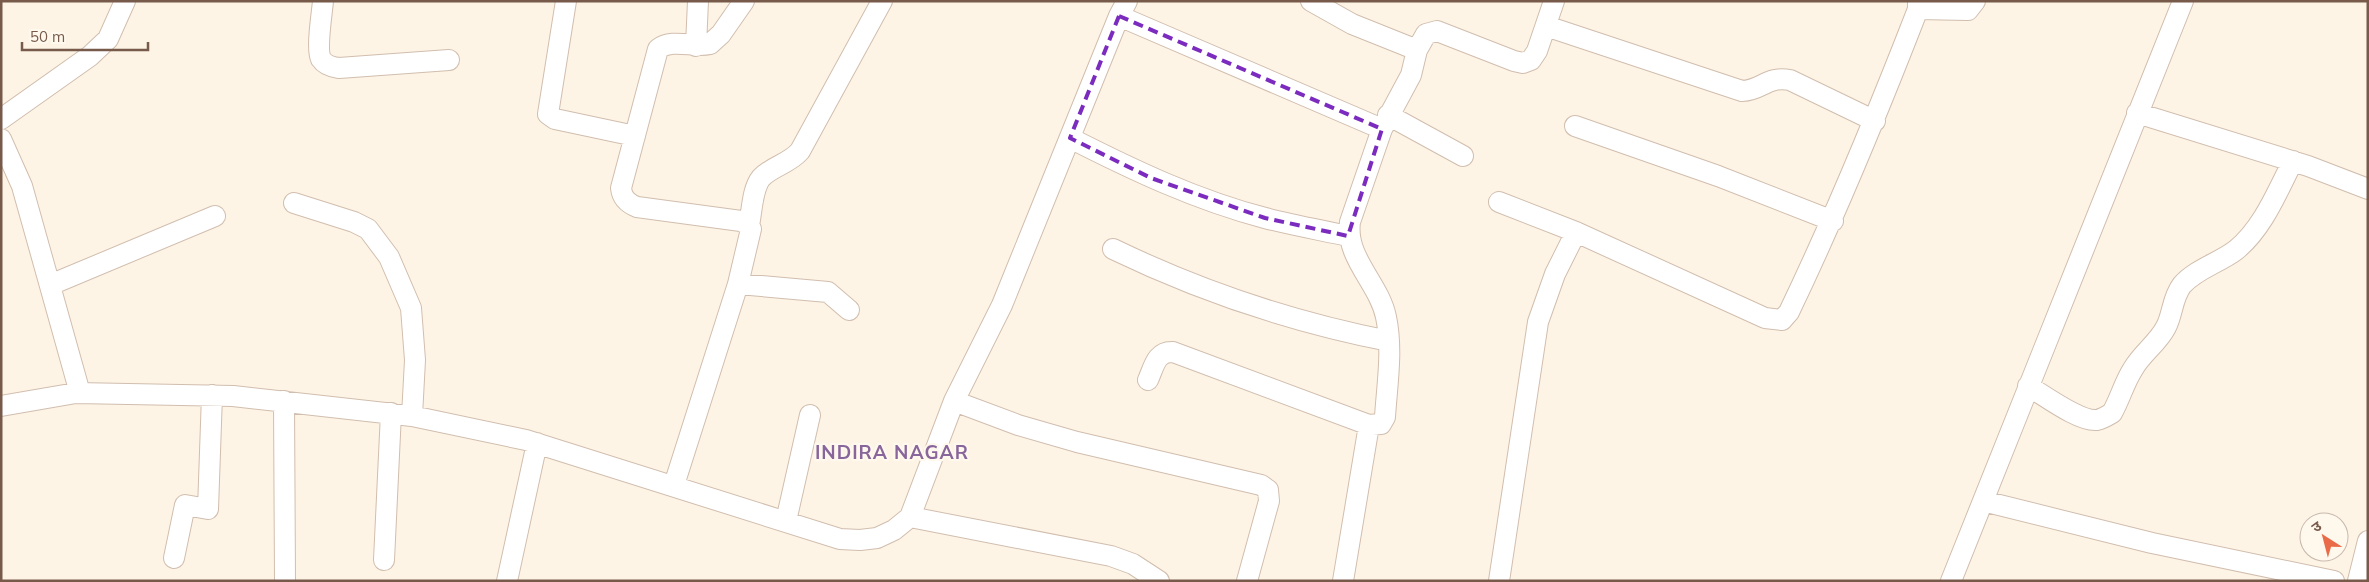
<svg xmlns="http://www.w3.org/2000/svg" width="2369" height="582" font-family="Mulish,'Noto Sans Devanagari',sans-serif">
<rect width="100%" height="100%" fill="#fdf4e6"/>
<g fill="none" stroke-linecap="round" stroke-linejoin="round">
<g stroke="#d1beae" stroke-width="22">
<path id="minor" d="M323 1C322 13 316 49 321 59 325 65 331 67 339 68L449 60
M566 1 548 114 555 119 635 136
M1311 1 1352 24 1417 50
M1918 9 1968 10 1975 1
M1119 16 1382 129
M1546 26 1742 91C1763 90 1766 76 1790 80L1875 121
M696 46 698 1
M2137 113 2308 166 2368 189
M1388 115 1463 156
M1 119 90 56 108 39 125 1
M1575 126 1718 176 1833 221
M1070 138C1133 170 1196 200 1265 218 1292 225 1320 230 1348 236
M1 139 22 186 80 393
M1499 202 1576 232 1765 318 1782 320 1789 312C1837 212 1878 112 1918 9V1
M294 203 354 222 368 229 389 257 411 308 415 360 412 416
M749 225C752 212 752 189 761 178 772 166 789 164 800 151L882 1
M1113 249C1202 292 1292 322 1389 341
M738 284 828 292 849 310
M50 285 215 216
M1148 380C1154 367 1156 351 1173 352L1369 425
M2028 386C2044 395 2079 422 2097 420 2102 419 2107 416 2112 413 2120 399 2124 383 2133 369 2142 353 2158 343 2166 327 2173 314 2172 298 2182 285 2196 269 2219 263 2236 250 2263 228 2277 192 2293 161
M284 401 285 581
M954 401 1018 425 1077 442 1261 485 1268 490 1269 501 1247 581
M1 406 76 393 233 396 412 416 526 440 840 539 860 540 877 538 894 530 910 517 954 401 1002 305 1119 16 1127 1
M674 485 738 284 751 229 749 225 741 221 637 207C627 203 622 198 621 188L658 49C673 38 693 48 710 44L721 34 744 1
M1983 501 2152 543 2334 581
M910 517 1111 556 1133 564 1159 581
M786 521 810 415
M174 558 185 505 208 509 212 395
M384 560 391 413
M507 581 537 443
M1343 581 1369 425 1381 424 1385 417C1387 385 1393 350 1386 317 1379 283 1345 258 1350 222L1382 129 1411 75 1417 50 1426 34 1437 31 1514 61 1523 63 1531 60 1537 51 1554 1
M1499 581 1538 322 1555 274 1576 232
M1951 581 2183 1
M2358 581 2368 541"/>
</g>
<use href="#minor" stroke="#fff" stroke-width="20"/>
</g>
<path fill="none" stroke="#7b2cbf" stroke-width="4" stroke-dasharray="10 6" stroke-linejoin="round" d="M1119 16 1382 129 1348 236 1265 218 1151 178 1070 138Z"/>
<g text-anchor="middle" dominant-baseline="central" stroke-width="4.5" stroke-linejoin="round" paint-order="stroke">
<g font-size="19" font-weight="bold" letter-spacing="1" fill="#88659b" stroke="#fff8ed">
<text x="892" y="452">INDIRA NAGAR</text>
</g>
</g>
<rect width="2369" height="582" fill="none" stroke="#775a4a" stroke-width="5"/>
<g transform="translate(2324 537) rotate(324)"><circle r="24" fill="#fff8ed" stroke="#c9b9ac"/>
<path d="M0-4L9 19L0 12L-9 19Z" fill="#ea6b48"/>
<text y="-8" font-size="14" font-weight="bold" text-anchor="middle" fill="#775a4a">उ</text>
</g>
<path d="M22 42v8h126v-8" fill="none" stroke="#775a4a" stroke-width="2.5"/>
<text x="30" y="42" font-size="15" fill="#775a4a" stroke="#fff8ed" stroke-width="4" paint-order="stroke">50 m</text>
</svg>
